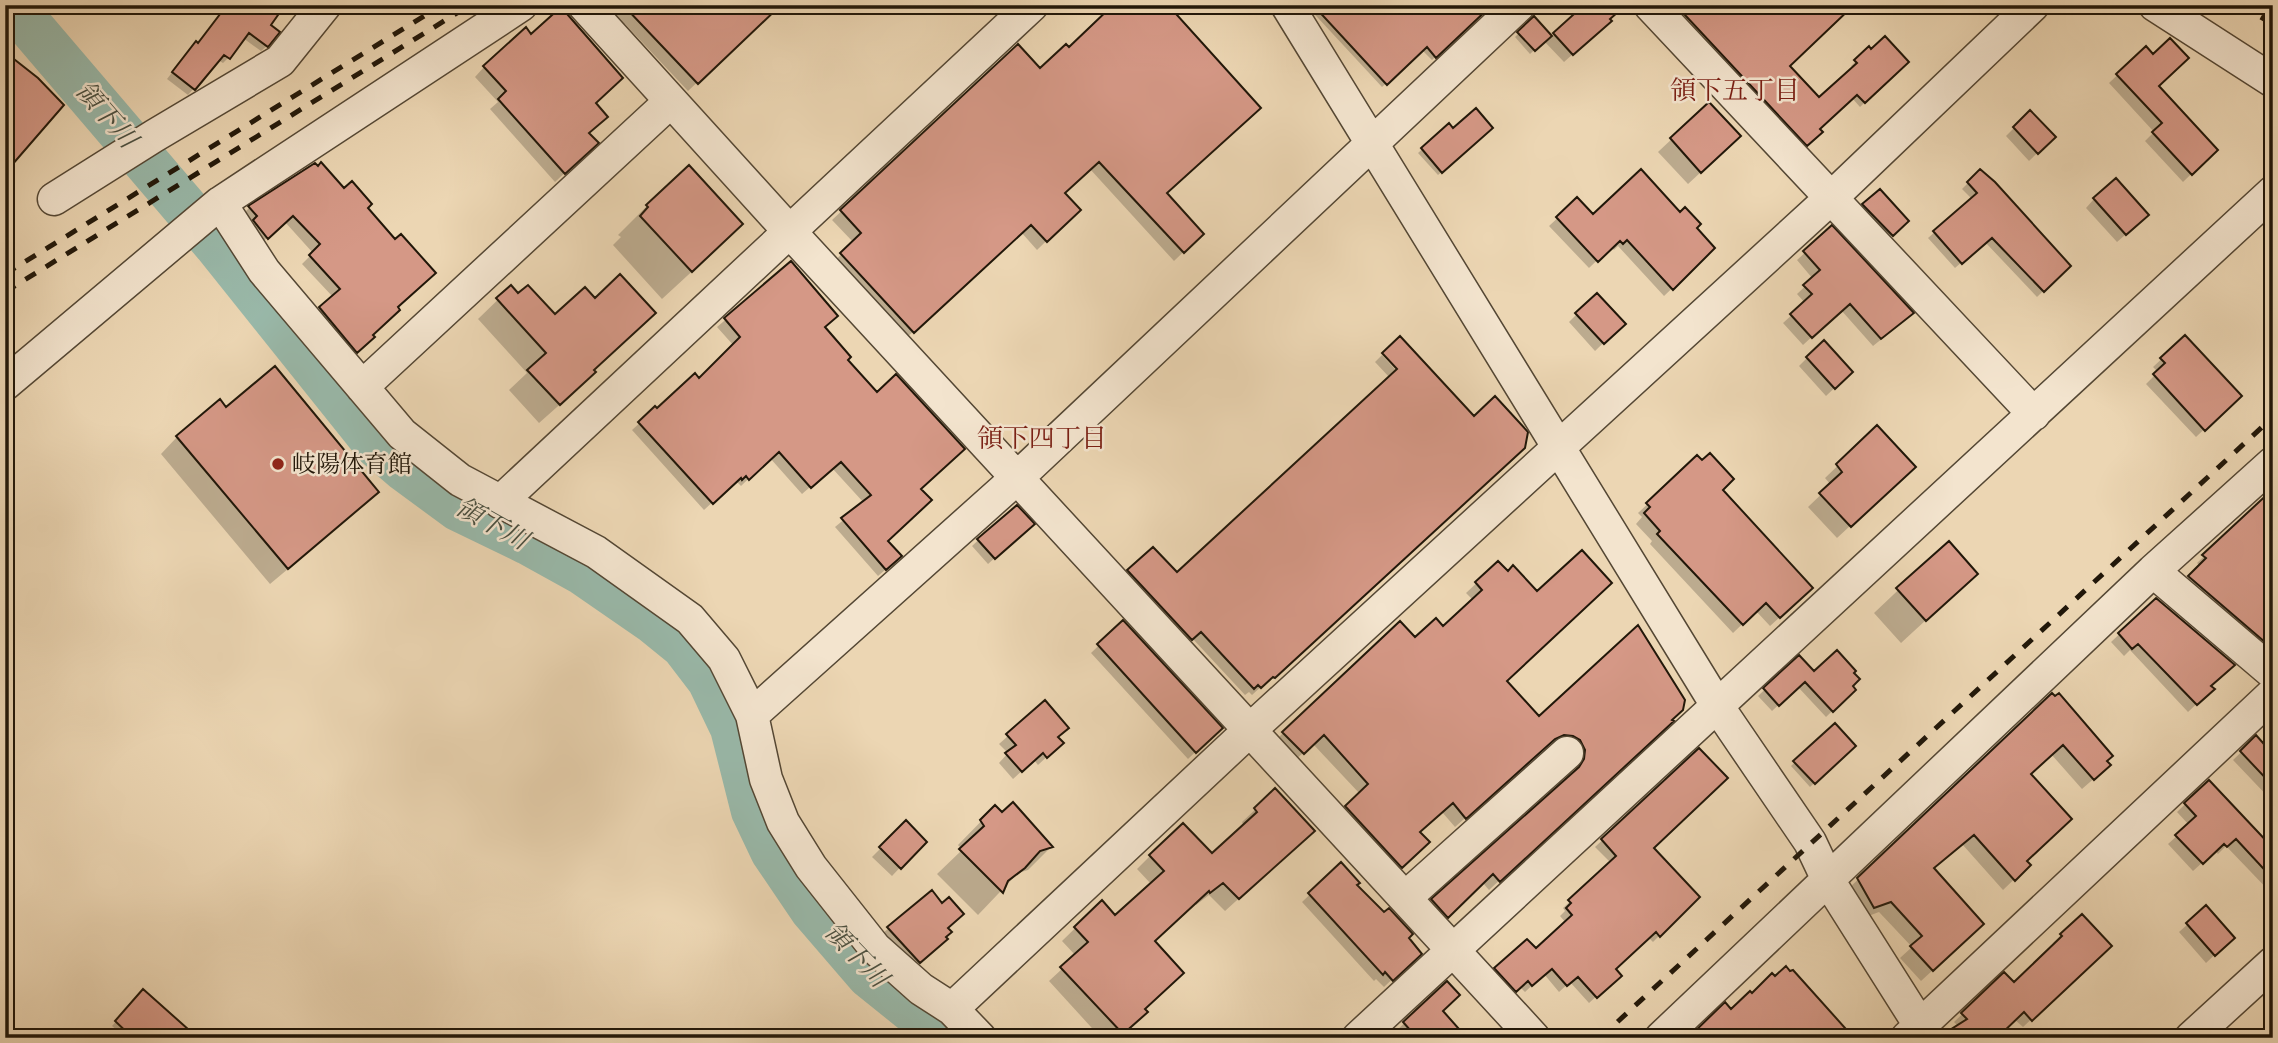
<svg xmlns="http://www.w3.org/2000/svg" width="2278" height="1043" font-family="'IM FELL Double Pica','Noto Serif JP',serif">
<rect width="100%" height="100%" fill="#ecd6b3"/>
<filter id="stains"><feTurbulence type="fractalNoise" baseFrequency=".00286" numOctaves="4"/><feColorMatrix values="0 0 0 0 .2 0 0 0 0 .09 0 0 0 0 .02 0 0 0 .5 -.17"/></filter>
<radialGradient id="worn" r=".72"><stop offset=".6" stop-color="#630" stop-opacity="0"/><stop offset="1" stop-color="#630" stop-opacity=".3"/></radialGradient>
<path fill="#0003" d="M606 5H779L688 91 625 24 618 28Z
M1306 5H1482L1486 9 1432 60 1422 50 1382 87Z
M1587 5 1601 29 1564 62 1544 41 1530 54 1515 37 1534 18 1551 38Z
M1689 5H1854L1788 66 1819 100 1853 68 1851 66 1869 49 1907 62 1860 107 1852 98 1818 129 1820 132 1802 149 1681 20 1693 10Z
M268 25 267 46 261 51 243 38 228 58 223 63 218 60 188 95 167 79 190 49 197 45Z
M1018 47 1165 193 1202 234 1174 261 1090 169 1063 194 1078 210 1037 250 1021 232 904 340 832 263 854 243 832 220Z
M2146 48 2157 86 2216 150 2183 182 2145 141 2154 132 2109 83Z
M484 67 594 103 588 133 587 152 555 182 490 109 498 102 475 77Z
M1709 104 1726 149 1688 184 1658 152Z
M2030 112 2054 137 2029 161 2006 136Z
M1449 125 1453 130 1491 128 1438 175 1418 153Z
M314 165 365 208 396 308 365 345 349 359 312 316 333 297 302 264 313 253 285 222 259 245 242 215 249 208Z
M1980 171 2069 266 2037 297 1985 242 1955 268 1928 238 1972 199 1962 189Z
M2094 199 2139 223 2117 242 2086 208Z
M1577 200 1593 217 1694 228 1686 275 1664 296 1618 246 1614 250 1611 247 1589 268 1549 226Z
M1863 205 1907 221 1883 243 1855 214Z
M647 206 712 253 662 299 613 245 621 237 618 235Z
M1832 228 1904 321 1873 346 1841 310 1803 345 1783 323 1805 303 1797 294 1813 279 1797 260Z
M791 264 823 328 846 360 919 490 886 541 892 564 878 576 835 527 864 503 832 468 802 494 770 458 741 486 737 482 734 486 732 484 704 510 632 430 655 409 657 411 699 380 734 346 717 327Z
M511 287 518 295 555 316 592 371 574 392 539 423 509 390 527 373 478 319Z
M1577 314 1623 324 1595 351 1569 322Z
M2185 337 2231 404 2196 437 2146 384 2158 372 2153 367Z
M1382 355 1402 377 1404 374 1474 418 1515 456 1265 685 1264 684 1252 695 1249 692 1245 695 1192 638 1183 647 1120 580 1153 549 1177 574 1390 378 1375 362Z
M1807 358 1843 380 1826 396 1799 366Z
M226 409 377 492 361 508 270 584 161 454 177 437Z
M1877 428 1901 479 1837 538 1808 507 1831 485 1825 478Z
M1697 458 1802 597 1770 626 1756 611 1733 633 1650 544 1652 541 1636 524 1642 517 1638 513Z
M2266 497 2273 504V658L2182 584 2200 566 2197 563Z
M1000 520 1026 530 988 564 972 546Z
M1948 543 1976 574 1901 643 1874 613Z
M1498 563 1505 682 1539 719 1662 731 1489 890 1482 882 1437 926 1423 910 1571 776 1576 769V760L1562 744H1553L1544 748 1455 827 1442 812 1418 833V852L1391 876 1336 816 1360 794 1313 744 1293 762 1274 742 1283 733 1415 640 1443 628 1473 600 1466 593Z
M2156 600 2209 686 2204 697 2188 712 2130 650 2124 656 2111 642Z
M1123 622 1220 728 1188 759 1091 653Z
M1799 657 1814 673 1851 686 1854 690 1826 717 1798 687 1772 711 1758 696Z
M2052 695 2098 775 2082 789 2051 754 2029 774 2025 861 2029 865 2003 890 1962 844 1932 869 1971 935 1921 981 1900 958 1912 947 1879 912 1863 918 1847 890Z
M1835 726 1853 746 1810 787 1791 766Z
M1008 736 1056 738 1053 751 1038 765 1034 760 1013 779 999 763 1008 753 999 744Z
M2273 736V802L2233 760 2256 738 2263 745Z
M1699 750 1652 848 1698 897 1653 942 1648 937 1614 969 1619 976 1589 1003 1570 982 1559 992 1544 974 1525 992 1520 987 1508 997 1489 976 1495 969 1535 951 1566 923 1560 916 1565 911 1563 908 1611 863 1595 847Z
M2208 782 2266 844 2273 838V895L2226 846 2218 854 2215 851 2193 871 2168 844 2189 825 2177 812Z
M1275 791 1299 844 1225 911 1209 895 1196 905 1195 903 1153 942 1143 1010 1145 1012 1118 1038H1101L1049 981 1076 956 1062 941 1101 903 1115 917 1152 885 1137 869 1150 856H1212L1244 826 1242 822Z
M995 807 1051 847 1028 870 1018 873 978 915 937 874 962 850 958 845Z
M906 823 924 842 892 876 872 857Z
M1341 865 1355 885 1420 953 1384 987 1376 979 1374 981 1302 902Z
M932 893 946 928 944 937 945 939 915 967 883 933Z
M2206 908 2224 946 2206 963 2179 932Z
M2082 917 2102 954 2023 1027 2014 1019 1994 1038H1944L1958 1026 1954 1022 2004 974 2014 984 2055 945 2053 943 2061 935Z
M1447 983 1440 1011 1464 1038H1402L1396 1031Z
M143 991 194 1038H126L112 1026Z"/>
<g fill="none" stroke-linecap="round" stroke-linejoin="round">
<path stroke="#99b9aa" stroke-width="46" d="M12 5 216 244 376 444 405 469 458 508 528 542 584 573 652 620 684 646 710 680 733 728 754 811 773 851 813 910 869 975 947 1038"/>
</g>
<path fill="#d59886" stroke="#211709" stroke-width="2" d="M227 5H285L271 25 280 32 268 47 249 33 230 59 224 55 195 90 172 72 196 41 198 43Z
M623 5H781L698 84Z
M1113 5H1168L1261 108 1167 193 1204 234 1184 253 1099 162 1065 193 1081 210 1047 242 1031 225 914 333 840 253 861 233 840 210 1018 44 1040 68 1066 44 1069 47Z
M1313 5H1492L1436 58 1427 47 1387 85Z
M1584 5H1626L1610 19 1612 21 1573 55 1553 33Z
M1695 5H1854L1790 66 1819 97 1857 63 1854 60 1869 46 1871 49 1885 36 1909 62 1865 103 1857 95 1820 129 1823 132 1807 146 1685 15Z
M561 7 623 78 596 103 608 117 589 133 599 143 565 174 498 99 506 91 483 66 526 27 531 34Z
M1534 16 1552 36 1535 51 1517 32Z
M2170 38 2189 58 2159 86 2218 150 2192 175 2152 132 2162 123 2116 74 2146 46 2153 54Z
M5 52 38 78 64 105 5 173Z
M1709 102 1741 136 1701 173 1670 138Z
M1476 108 1493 128 1442 173 1421 148 1449 123 1453 128Z
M2030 110 2056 137 2038 154 2013 127Z
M321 162 344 188 352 181 372 204 368 208 395 239 401 234 436 273 398 307 400 310 373 335 375 337 357 353 319 307 340 289 309 255 320 244 293 216 268 239 253 220 257 216 248 206 315 163 318 166Z
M689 165 743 224 692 272 640 216 648 207 646 205Z
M1641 169 1680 212 1685 207 1701 224 1697 228 1715 248 1673 290 1627 240 1623 244 1620 241 1598 262 1556 217 1577 197 1593 214Z
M1980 169 1995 182 2071 266 2044 292 1992 238 1962 264 1933 231 1977 193 1967 182Z
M2116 178 2149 215 2126 235 2093 198Z
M1880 189 1909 221 1893 236 1862 204Z
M1832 225 1914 313 1881 339 1850 304 1812 338 1790 314 1812 294 1803 285 1820 270 1803 251Z
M791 261 838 316 825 327 851 357 848 360 877 392 896 374 965 449 921 489 932 500 888 541 902 556 886 570 841 518 871 495 841 462 811 488 779 452 749 480 746 476 742 480 741 478 713 504 638 422 655 406 657 408 695 373 699 378 740 337 724 318Z
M620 274 656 313 594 370 596 372 560 405 527 370 546 353 496 298 511 285 518 293 528 285 555 314 585 287 595 298Z
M1597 293 1626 324 1604 344 1575 313Z
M2185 335 2242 396 2205 431 2153 374 2165 363 2160 358Z
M1400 336 1474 416 1495 396 1528 432 1525 448 1275 678 1273 677 1261 688 1258 685 1254 689 1201 632 1192 640 1127 570 1153 547 1177 572 1397 369 1382 353Z
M1824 340 1853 372 1835 389 1806 357Z
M275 366 379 492 288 569 176 436 220 399 226 407Z
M1877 425 1916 467 1851 527 1819 493 1842 472 1836 464Z
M1710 453 1734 479 1723 490 1813 588 1780 618 1766 603 1743 625 1657 534 1660 531 1644 513 1650 507 1646 503 1697 455 1702 460Z
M2273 489V649L2188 576 2206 558 2202 555Z
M1017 505 1035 524 995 559 977 539Z
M1949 541 1978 574 1926 621 1896 588Z
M1582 550 1612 583 1507 681 1539 716 1638 625 1685 700 1683 710 1672 720 1674 721 1500 882 1493 874 1448 918 1431 899 1579 767 1584 759 1585 750 1580 740 1573 736 1564 735 1555 739 1466 819 1453 803 1420 832 1430 842 1402 868 1345 806 1368 784 1324 735 1304 754 1282 732 1400 621 1415 637 1436 618 1443 626 1482 590 1475 582 1498 561 1508 571 1513 565 1537 591Z
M2156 598 2235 665 2211 686 2215 689 2197 705 2138 644 2132 649 2118 633Z
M1123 620 1223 728 1196 753 1097 644Z
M1837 650 1856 671 1854 673 1860 679 1853 686 1856 690 1833 712 1805 682 1779 706 1763 688 1799 655 1814 671Z
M2052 693 2055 696 2059 693 2113 756 2107 761 2111 765 2094 780 2063 745 2031 774 2072 819 2027 861 2031 865 2015 881 1974 835 1934 868 1984 924 1933 971 1910 946 1922 936 1891 902 1874 908 1857 878Z
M1045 700 1069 728 1058 737 1064 743 1047 758 1043 753 1022 772 1005 753 1016 745 1006 734Z
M1835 723 1856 746 1815 784 1793 761Z
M2273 733V786L2240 751 2256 735 2263 743Z
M1699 748 1728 778 1654 848 1700 897 1660 937 1656 932 1616 969 1622 976 1597 998 1578 977 1567 986 1552 969 1532 986 1528 981 1516 992 1494 968 1527 939 1536 948 1572 915 1566 908 1571 903 1568 900 1616 856 1601 839Z
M2209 780 2273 848V879L2236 839 2227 847 2224 844 2203 864 2175 835 2196 816 2184 803Z
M1275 788 1315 831 1239 899 1223 883 1210 893 1209 891 1155 941 1184 973 1145 1009 1148 1012 1123 1034 1060 967 1088 942 1074 927 1102 900 1115 915 1164 871 1149 855 1183 823 1212 853 1257 812 1254 808Z
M1013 802 1053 847 1040 851 1025 868 1008 881 1003 893 959 849 984 826 980 820 995 805 1002 812Z
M906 820 927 842 901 869 879 847Z
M1341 862 1360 883 1357 885 1384 912 1389 908 1413 934 1409 938 1422 954 1393 981 1385 972 1383 975 1308 893Z
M932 890 942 903 949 897 964 914 948 928 952 932 946 937 948 939 920 963 887 927Z
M2206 905 2235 938 2215 956 2186 923Z
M2082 914 2112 946 2032 1021 2024 1012 1997 1038H1946L1945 1033 1967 1019 1961 1013 2004 972 2014 982 2062 936 2060 934Z
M1786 966 1790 971 1793 970 1854 1038H1688L1725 1002 1731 1009 1750 991 1752 993 1772 973 1775 976Z
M1447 981 1460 995 1443 1011 1467 1038H1417L1403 1022Z
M143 989 198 1038H133L115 1021Z"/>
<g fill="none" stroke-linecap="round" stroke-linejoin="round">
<g stroke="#544734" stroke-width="35">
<path id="minor" d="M584 5 790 232 1534 1038
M1287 5 1718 707 1810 842 1828 880 1928 1038
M1650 5 2034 414
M2155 5 2273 81
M54 199 154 136 280 61 325 5
M220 203 264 271 402 434 460 480 596 552 690 619 724 659 752 715 766 779 783 822 811 867 875 948 921 989 952 1009 980 1038
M5 384 220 203 521 5
M362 387 671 101
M500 502 1032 5
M2153 571 2273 673
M752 715 1018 477 1519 5
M1405 898 1567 753
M952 1009 1251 729 1831 198 2033 5
M1358 1038 2273 192
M1661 1038 2153 571 2273 463
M1907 1038 2273 694
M2191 1038 2273 963"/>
</g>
<use href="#minor" stroke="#f3e4ce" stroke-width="32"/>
<path stroke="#211709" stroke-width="5" stroke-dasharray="12 12" stroke-linecap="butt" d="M2240 5 2273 24
M5 274 442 5
M5 292 470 5
M1600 1038 2273 417"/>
</g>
<circle fill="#8f2418" stroke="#f3e4ce" stroke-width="2.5" cx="278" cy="464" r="7"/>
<g text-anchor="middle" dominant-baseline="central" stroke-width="5" stroke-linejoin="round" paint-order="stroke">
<g font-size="24" fill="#211709" stroke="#f3e4ce" text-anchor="start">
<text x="292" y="464">岐陽体育館</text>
</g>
<g font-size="26" fill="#7a1f14" stroke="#f3e4ce">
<text x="1735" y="91">領下五丁目</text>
<text x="1042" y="439">領下四丁目</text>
</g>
<g font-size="26" font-style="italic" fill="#4b5041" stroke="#f3e4ce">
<text transform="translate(106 115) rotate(49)">領下川</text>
<text transform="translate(492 524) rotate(29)">領下川</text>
<text transform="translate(856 955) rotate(46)">領下川</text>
</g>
</g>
<rect width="2278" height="1043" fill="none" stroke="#ecd6b3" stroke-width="28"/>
<rect x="7" y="7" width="2264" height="1029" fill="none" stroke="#211709" stroke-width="3.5"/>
<rect x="14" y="14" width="2250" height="1015" fill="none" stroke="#211709" stroke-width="2"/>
<rect width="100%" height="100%" filter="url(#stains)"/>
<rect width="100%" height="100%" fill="url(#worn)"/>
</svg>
